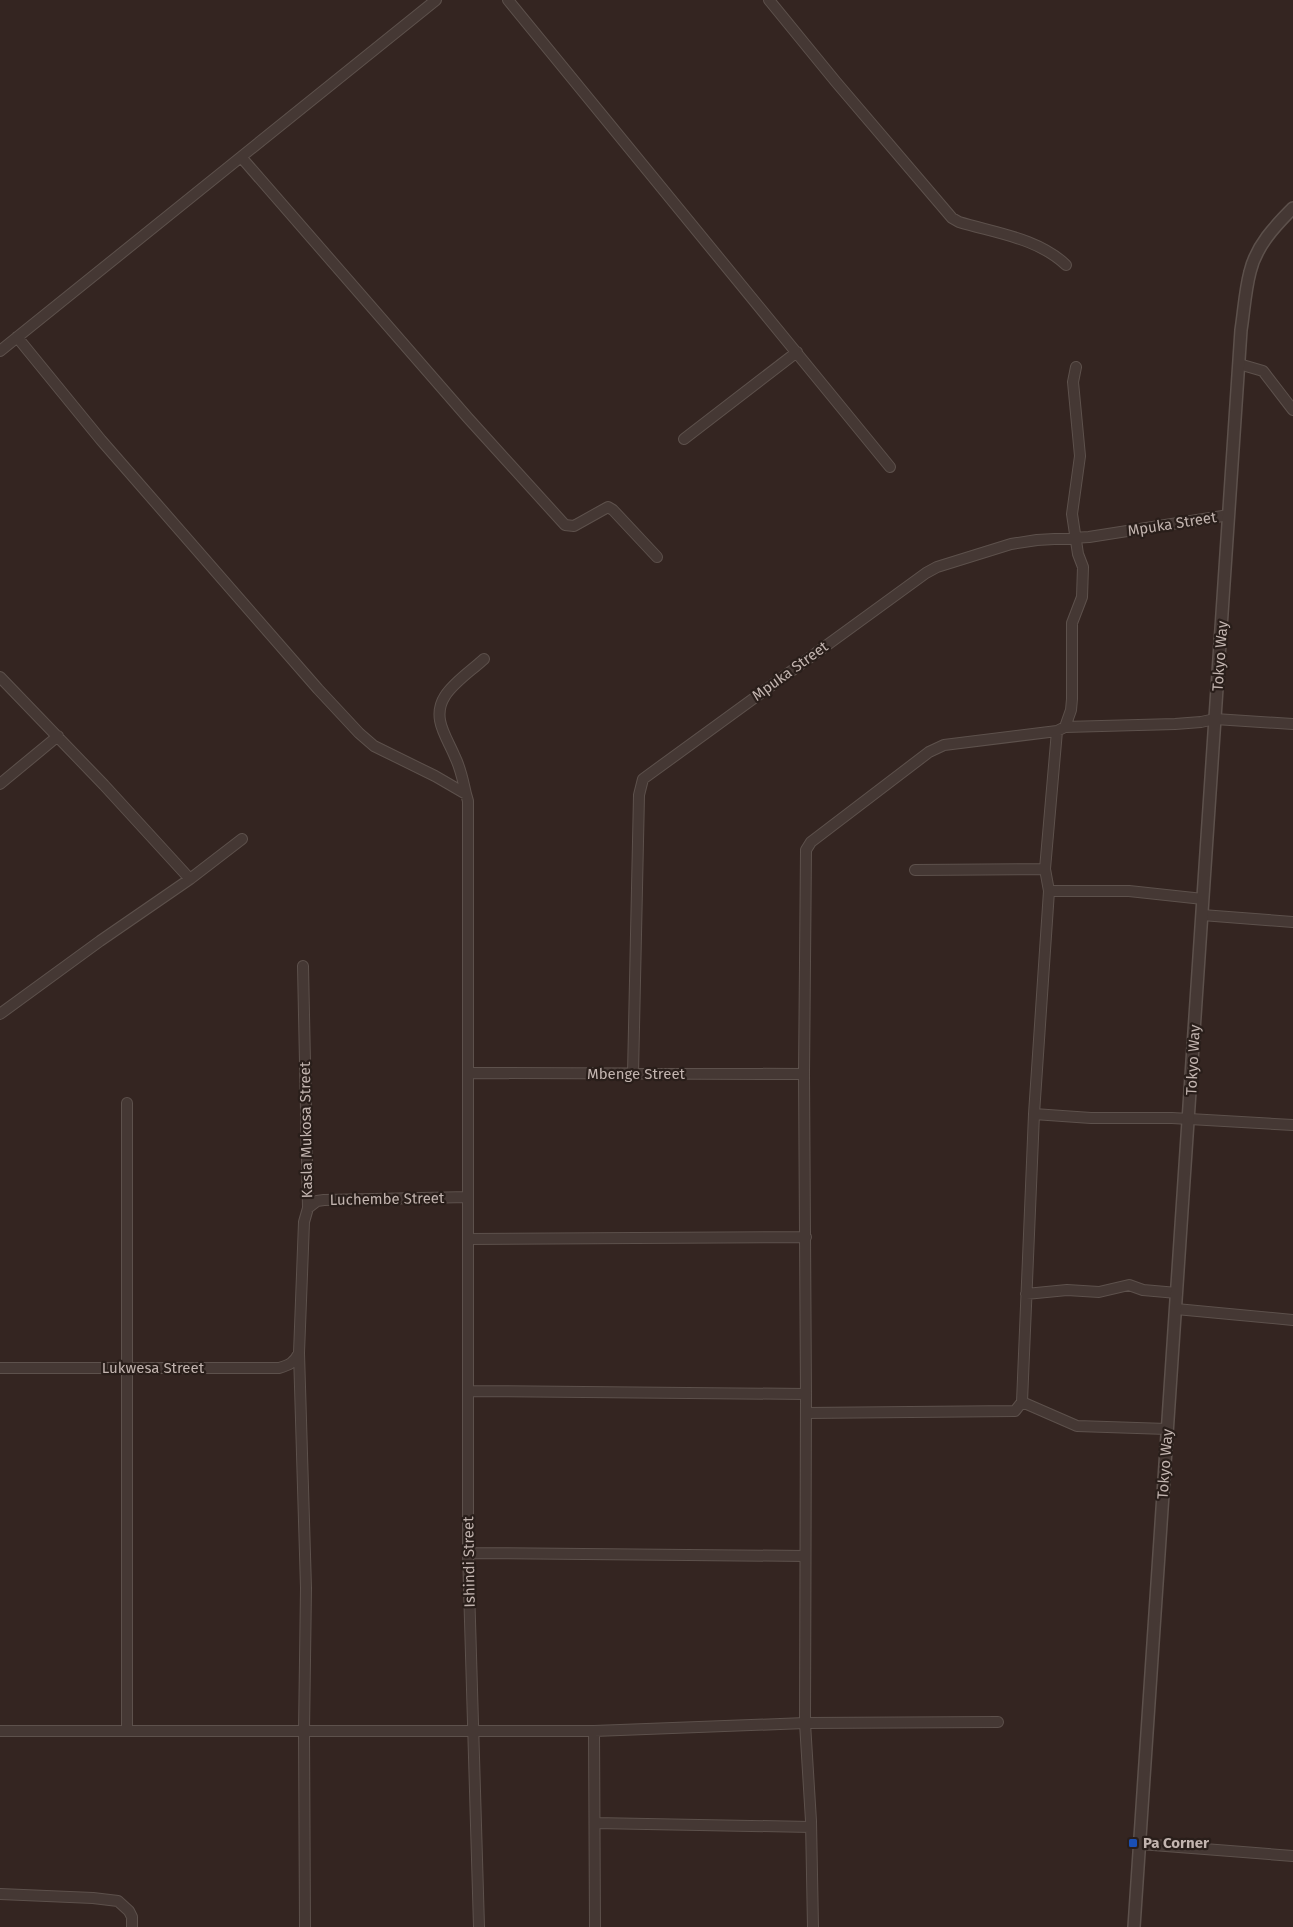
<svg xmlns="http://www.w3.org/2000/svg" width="1293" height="1927" font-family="'Fira Sans',sans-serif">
<rect width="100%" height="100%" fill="#342521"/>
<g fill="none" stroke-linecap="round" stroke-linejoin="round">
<g stroke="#5d514c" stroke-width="12">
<path id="minor" d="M508 0 890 467
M769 0 836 82 952 218 959 222C995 233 1038 238 1066 265
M241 157 468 418 565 525 574 526 608 507 613 510 657 557
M17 337 101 440 318 689 359 733 374 746 435 776 466 794 468 801V1553L479 1927
M0 351 436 0
M1239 364 1263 371 1293 410
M684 439 797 352
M0 677 104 785 190 879
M1065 727 1071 710 1072 699V623L1082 597 1083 567 1078 554 1072 514 1080 456 1073 382 1076 367
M0 784 58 736
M466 794C463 781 461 769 455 757 447 737 431 718 445 696 454 682 471 671 484 659
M915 870 1045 869
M1049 891H1129L1203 899
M1202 915 1293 922
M303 966 308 1208 304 1222 299 1353 306 1588 304 1731 305 1927
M0 1014 100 941 190 879 242 839
M468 1073 804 1074
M633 1074 639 795 643 779 926 573 937 567 1011 544 1037 540 1089 537 1229 515
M127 1103V1731
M1034 1114 1091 1118H1172L1293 1125
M308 1208 317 1201 324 1200 468 1197
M468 1239 806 1237
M1026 1294 1067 1290 1099 1292 1129 1285 1143 1290 1177 1293
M1176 1309 1293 1320
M0 1368H279C289 1365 294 1363 299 1353
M468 1391 806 1394
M1022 1402 1077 1426 1167 1429
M806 1413 1015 1411 1022 1402 1034 1114 1049 891 1045 869 1057 731
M468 1553 805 1556
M0 1731H594L805 1723 998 1722
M594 1731 595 1927
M595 1823 811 1827
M1140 1844 1293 1856
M0 1894 93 1898 118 1901 129 1911 132 1917V1927
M813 1927 811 1821 805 1723 806 1394 804 1074 806 850 811 842 929 752 944 745 1057 731 1065 727 1175 724 1201 722 1215 719 1293 724"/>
</g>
<g stroke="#5d514c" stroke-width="14">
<path id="tertiary" d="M1134 1927 1241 330C1244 311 1245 291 1250 272 1256 246 1275 226 1293 208"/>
</g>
<use href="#minor" stroke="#453834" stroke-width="10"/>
<use href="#tertiary" stroke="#453834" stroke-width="11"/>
</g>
<rect fill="#1a4fb4" stroke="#291e1a" stroke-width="2" x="1128" y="1838" width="10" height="10" rx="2.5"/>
<g text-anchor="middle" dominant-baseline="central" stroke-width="4.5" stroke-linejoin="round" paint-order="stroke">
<g font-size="15" fill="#c2b4af" stroke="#291e1a">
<text transform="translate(1172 524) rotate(-9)">Mpuka Street</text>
<text transform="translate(1220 656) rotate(-86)">Tokyo Way</text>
<text transform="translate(790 671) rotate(-36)">Mpuka Street</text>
<text transform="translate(1193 1060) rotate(-87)">Tokyo Way</text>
<text x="636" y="1074">Mbenge Street</text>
<text transform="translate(306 1130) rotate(-91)">Kasla Mukosa Street</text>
<text transform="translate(387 1199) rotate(-1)">Luchembe Street</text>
<text x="153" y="1368">Lukwesa Street</text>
<text transform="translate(1165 1464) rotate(-86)">Tokyo Way</text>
<text transform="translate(469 1562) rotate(-91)">Ishindi Street</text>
</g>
<g font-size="15" font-weight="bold" fill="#c2b4af" stroke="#291e1a" text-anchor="start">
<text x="1143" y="1843">Pa Corner</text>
</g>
</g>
</svg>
